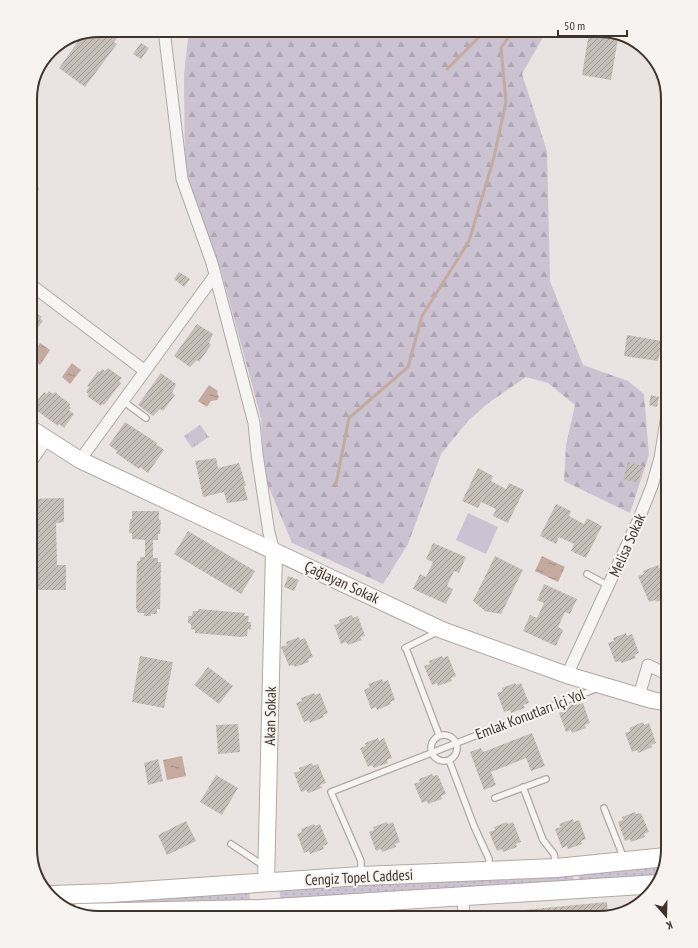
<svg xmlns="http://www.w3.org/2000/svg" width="698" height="948" font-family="'PT Sans Narrow',sans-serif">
<defs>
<pattern id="grass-dots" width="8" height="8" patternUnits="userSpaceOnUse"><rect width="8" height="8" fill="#cbc3d2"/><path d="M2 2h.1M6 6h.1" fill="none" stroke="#afa8b4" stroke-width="1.8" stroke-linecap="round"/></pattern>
<pattern id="forest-firs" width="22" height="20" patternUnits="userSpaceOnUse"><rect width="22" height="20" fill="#cbc3d2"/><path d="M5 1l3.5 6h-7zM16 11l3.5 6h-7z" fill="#afa8b4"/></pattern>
<pattern id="park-tufts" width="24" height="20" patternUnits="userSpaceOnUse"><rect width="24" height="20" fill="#cbc3d2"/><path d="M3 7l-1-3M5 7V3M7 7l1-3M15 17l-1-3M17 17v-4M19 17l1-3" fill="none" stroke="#afa8b4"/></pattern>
<pattern id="water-ripples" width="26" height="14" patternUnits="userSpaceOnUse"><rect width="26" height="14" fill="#c5aaa0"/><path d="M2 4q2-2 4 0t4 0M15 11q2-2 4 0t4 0" fill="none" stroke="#a18b83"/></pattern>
<pattern id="building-hatch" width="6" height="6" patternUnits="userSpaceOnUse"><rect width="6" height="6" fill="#c5beb9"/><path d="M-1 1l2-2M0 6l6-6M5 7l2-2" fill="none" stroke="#a19b97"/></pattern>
</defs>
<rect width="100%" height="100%" fill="#e9e4e1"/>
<path fill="url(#grass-dots)" d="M663 867 660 878 580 884 578 875Z
M573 875 574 885 281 901 279 888Z
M249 890 250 902 63 907 60 904 144 901Z"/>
<path fill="url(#forest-firs)" d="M189 30H547L522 74 547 151 550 281 583 365 628 381 644 394 649 455 630 513 564 481 566 445 575 405 548 383 526 377 487 404 468 421 441 454 408 544 383 584 292 543 265 478 261 418 222 274 185 178 184 75Z"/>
<path fill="url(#park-tufts)" d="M200 425 209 437 192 448 184 436Z"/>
<path fill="#cbc3d2" d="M468 513 498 527 486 554 456 540Z"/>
<path fill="url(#water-ripples)" d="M40 343 50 350 40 365 30 356Z
M72 363 81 370 70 384 62 377Z
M209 385 218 391 217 393 219 397 217 400 211 401 207 407 198 401Z
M542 556 565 567 558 582 535 571Z
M182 756 186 776 167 780 163 760Z"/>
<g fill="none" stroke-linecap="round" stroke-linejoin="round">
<path stroke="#c5aaa0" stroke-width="3" d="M447 69 486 30
M336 484 349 418 408 367 422 316 469 241 493 161 506 102 501 48 513 30"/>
</g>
<path fill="url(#building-hatch)" d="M99 30H113L119 35 114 42 117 44 85 87 59 68 82 36Z
M589 33 618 38 611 80 582 75Z
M141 43 149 48 141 59 133 54Z
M179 272 190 279 184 287 174 279Z
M30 309 42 317 40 319 43 321 30 338Z
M197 324 213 334 209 343 211 345 199 362 197 360 190 367 174 356Z
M627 335 662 341 658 361 624 356Z
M108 368 122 378 119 381 121 383 104 405 102 404 101 406 87 396 89 394 86 392 89 387 87 386 98 371 100 372 102 369 105 371Z
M161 373 176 384 172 393 175 395 163 411 160 409 153 416 138 405Z
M49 391 53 394 55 392 70 404 69 406 71 408 69 410 74 414 64 428 59 424 58 426 36 410 37 408 34 405 44 392 47 394Z
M651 395 659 397 657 407 649 405Z
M125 422 157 443 156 444 164 450 148 473 140 467 139 469 116 453 117 451 109 445Z
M216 458 218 468 239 463 246 486H244L248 500 227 503 224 492 203 497 195 461Z
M628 462 643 466 638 483 623 479Z
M478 468 493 476 491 481 506 489 509 483 524 490 508 523 493 516 496 509 481 502 478 508 462 501Z
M64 498V522L56 523 57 565H66V590H30V499Z
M556 504 571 511 569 516 584 524 587 518 602 526 586 558 571 551 574 544 559 537 556 544 540 536Z
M132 511H159V520H161L160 534H158V540H153V558H158V562H161L160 609H157V614H151V616H144V613H138L136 608 137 561H140V557H145V540L132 539V533H129L130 519H132Z
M188 531 255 571 241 594 174 554Z
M433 543 466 557 459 573 454 571 447 586 453 589 446 604 413 589 420 574 426 577 433 562 426 559Z
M495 556 523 570 501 614 485 611 473 601Z
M658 565 659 568 662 566 668 581V597L656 602 655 600 649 602 638 576 644 574 643 571Z
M288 576 299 580 294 591 284 587Z
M544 584 577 599 570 614 565 612 558 627 563 630 556 646 523 631 530 615 537 618 544 603 537 600Z
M198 609 245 613 244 616H249L248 622H251V630L248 629 247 636 241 637 195 633V630L191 629V624L188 623V616H192L193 611H198Z
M352 615 353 618 358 616 365 636 360 637 362 640 348 645 346 642 341 644 334 625 340 623 339 620Z
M626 633 627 636 632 634 639 653 634 655 636 658 622 663 620 661 615 662 608 643 614 641 613 638Z
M299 637 300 640 305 638 313 657 308 659 309 662 295 667 294 665 289 666 281 647 287 645 286 642Z
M140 656 173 662 164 708 132 702Z
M442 656 443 658 448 656 456 676 451 678 452 681 438 686 437 683 432 685 424 666 430 664 429 661Z
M208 667 233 686 219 704 194 685Z
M382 679 383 682 388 680 395 700 390 702 391 704 377 710 376 707 371 709 364 690 370 687 368 684Z
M515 683 516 685 521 683 529 703 523 705 525 708 511 713 510 710 504 712 497 693 503 691 502 688Z
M314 693 315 695 320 693 328 713 323 715 324 717 310 723 309 720 304 722 296 703 302 701 301 698Z
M576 703 577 705 583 703 590 723 585 725 586 728 572 733 571 730 566 732 559 713 564 711 563 708Z
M643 722 644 725 649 723 656 743 651 745 652 747 638 753 637 750 632 752 625 733 631 731 629 728Z
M238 724 240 752 218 754 216 725Z
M532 733 545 766 531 771 526 758 491 772 496 785 484 790 470 752 481 748 483 752Z
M378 738 379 741 384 738 392 758 387 760 388 763 374 768 372 765 368 767 360 748 366 746 365 743Z
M158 759 163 781 148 785 144 763Z
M312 763 313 766 318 764 326 783 320 785 322 788 308 793 306 790 301 792 294 773 300 771 299 768Z
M432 774 433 776 438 775 446 794 441 796 442 799 428 804 427 801 422 803 414 784 420 782 419 779Z
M216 775 238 788 222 815 200 802Z
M635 812 636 814 641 813 649 832 644 834 645 837 631 842 630 839 625 841 618 822 623 820 622 817Z
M573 819 574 822 579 820 586 839 581 841 582 844 568 849 567 846 562 848 555 829 561 827 559 824Z
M186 821 196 841 167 855 158 835Z
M387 822 388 824 393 822 400 842 395 844 396 847 382 852 381 849 376 851 369 832 374 830 373 827Z
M507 822 508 824 513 822 521 842 516 844 517 847 503 852 502 849 497 851 489 832 495 830 494 827Z
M314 824 315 826 320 824 328 844 323 846 324 849 310 854 309 851 304 853 297 834 302 832 301 829Z
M30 826H38V854H31Z
M607 902 608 916 599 918H492V913Z"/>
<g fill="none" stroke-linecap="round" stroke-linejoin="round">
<g stroke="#afa8a3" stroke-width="8">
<path id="lane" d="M123 401 146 418
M587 574 609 586
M405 648 439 631
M407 651 439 735
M431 748a13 13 0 1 1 26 0a13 13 0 1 1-26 0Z
M449 760 474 826 489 859V869
M523 787 543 840 554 854 556 866
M495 798 546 779
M604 808 624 859
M231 844 264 866
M361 874V861L331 792 598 688"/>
</g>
<g stroke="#afa8a3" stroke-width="13">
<path id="street" d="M164 30 182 179 212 263 254 423 257 454 269 533 274 551
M30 201 32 189 30 178
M30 284 145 371
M80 460 215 275
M30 463 47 439
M567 675 638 521 652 486 660 458 668 409
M639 696 648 665 668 675
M463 897 464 918"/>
</g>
<g stroke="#afa8a3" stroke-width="18">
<path id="secondary" d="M30 428 80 460 442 630 567 675 652 700 668 703
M266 882 274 551"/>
</g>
<g stroke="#b3a8a2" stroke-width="20">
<path id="primary" d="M51 895 111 893 361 876 556 868 666 857
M78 913 260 909 658 884"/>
</g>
<use href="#lane" stroke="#f7f5f4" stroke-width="5.5"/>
<use href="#street" stroke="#f7f5f4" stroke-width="11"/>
<use href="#secondary" stroke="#fff" stroke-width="16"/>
<use href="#primary" stroke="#fff" stroke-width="18"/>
</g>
<g text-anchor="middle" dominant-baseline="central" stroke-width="4" stroke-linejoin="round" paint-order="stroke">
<g font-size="15" fill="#3f332b" stroke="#f6f3f1">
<text transform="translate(627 545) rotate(-66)">Melisa Sokak</text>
<text transform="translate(342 582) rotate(25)">Çağlayan Sokak</text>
<text transform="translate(530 714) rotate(-21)">Emlak Konutları İçi Yol</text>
<text transform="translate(270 716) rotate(-89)">Akan Sokak</text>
<text transform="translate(359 877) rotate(-3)">Cengiz Topel Caddesi</text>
</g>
</g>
<path d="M0 0H698V948H0ZM99 37H599A62 62 0 0 1 661 99V849A62 62 0 0 1 599 911H99A62 62 0 0 1 37 849V99A62 62 0 0 1 99 37Z" fill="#f6f3f1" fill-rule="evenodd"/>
<path fill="none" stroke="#3f332b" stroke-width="2" d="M99 37H599A62 62 0 0 1 661 99V849A62 62 0 0 1 599 911H99A62 62 0 0 1 37 849V99A62 62 0 0 1 99 37Z"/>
<g transform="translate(666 916) rotate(160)" stroke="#f6f3f1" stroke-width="3" paint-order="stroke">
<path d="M0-3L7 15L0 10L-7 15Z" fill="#3f332b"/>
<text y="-6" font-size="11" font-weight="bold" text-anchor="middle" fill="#3f332b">K</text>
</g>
<path d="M558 30v6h69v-6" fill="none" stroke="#3f332b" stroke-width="2"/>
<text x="564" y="30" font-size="12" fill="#3f332b" stroke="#f6f3f1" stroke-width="3" paint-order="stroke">50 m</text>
</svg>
